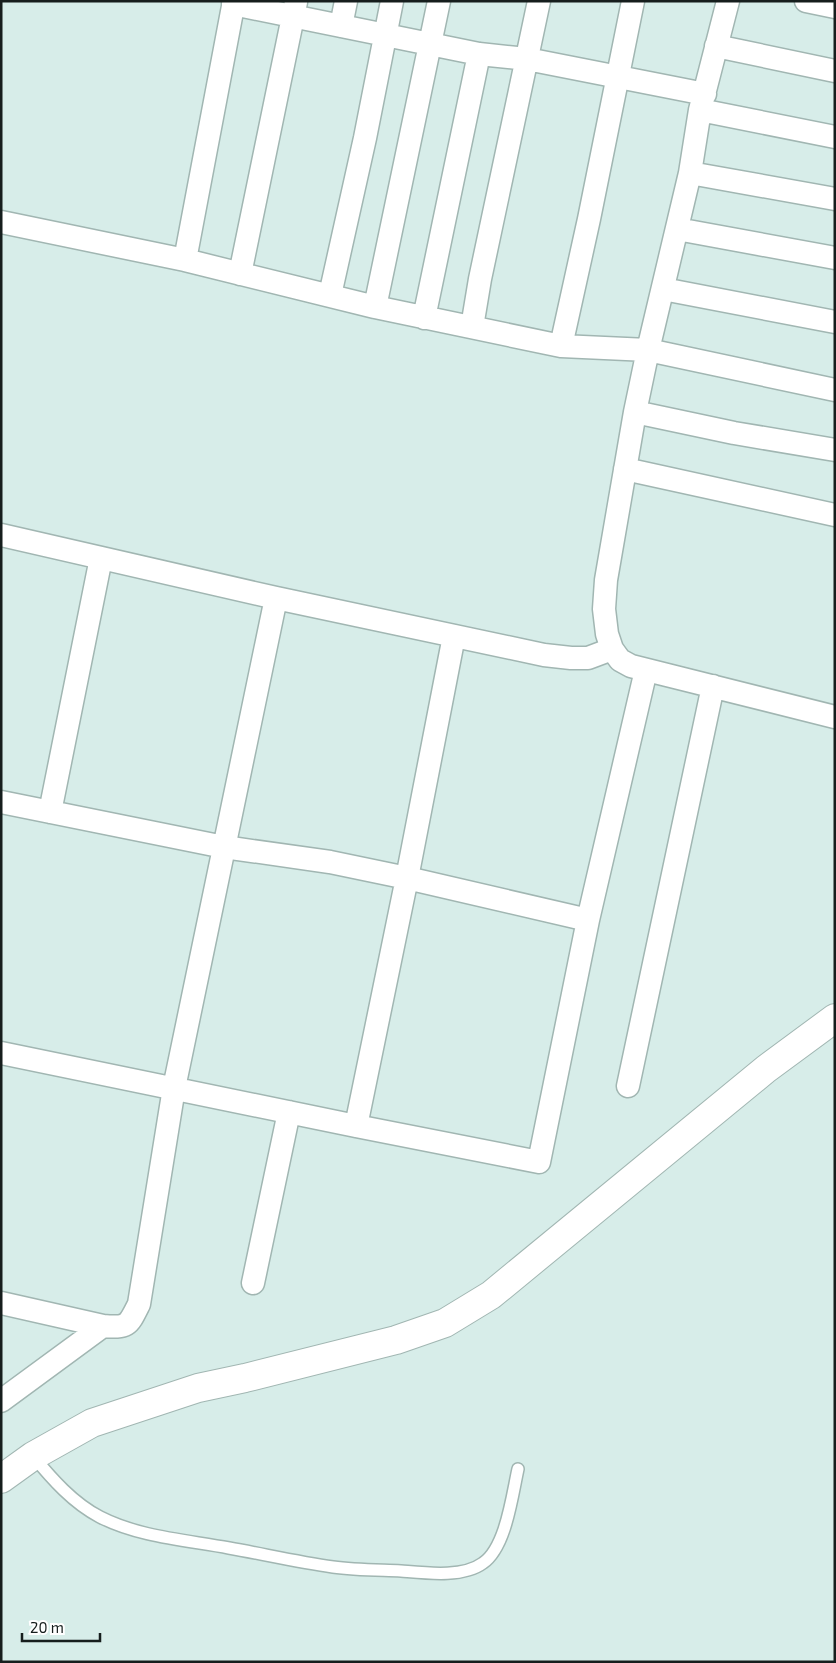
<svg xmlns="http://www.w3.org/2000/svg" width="836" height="1663" font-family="'Exo 2',sans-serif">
<rect width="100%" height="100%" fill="#d7ede9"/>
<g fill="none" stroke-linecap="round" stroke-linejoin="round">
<g stroke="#a1b6b2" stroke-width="14">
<path id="service" d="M33 1456C52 1479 73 1503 100 1517 139 1537 186 1540 229 1548 263 1554 298 1562 333 1567 355 1570 379 1570 401 1571 425 1573 463 1578 483 1563 506 1547 512 1496 518 1469"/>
</g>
<g stroke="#a1b6b2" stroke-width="25">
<path id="minor" d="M728 1 700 110 690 173 648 350 635 412 606 580 604 609 607 634 612 649 620 660 631 666 835 717
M806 1 835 7
M233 4 479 54 527 59 705 94
M341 26 346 1
M716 46 835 71
M700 110 835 137
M690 173 835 199
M1 222 185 260 375 307 561 346 648 350 835 390
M677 229 835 258
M185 260 234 1
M240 274 296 2
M663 289 835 322
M330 295 365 138 392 1
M375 307 439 1
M424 318 479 54
M472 327 480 279 539 1
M561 346 589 219 633 1
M635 412 734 433 835 450
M625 469 835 515
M1 535 276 598 544 655 571 658H588L612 649
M1 802 224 847 330 862 407 878 588 920 539 1162 356 1126 1 1053
M50 812 101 558
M588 920 646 670
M628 1086 713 686
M356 1126 407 878 454 636
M253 1283 289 1112
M1 1303 103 1326C128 1328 128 1326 139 1304L174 1088 276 598
M1 1401 103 1326"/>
</g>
<g stroke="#a1b6b2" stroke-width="30">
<path id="tertiary" d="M1 1479 33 1456 92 1423 198 1388 245 1378 396 1340 445 1323 491 1295 766 1069 835 1018"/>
</g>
<use href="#service" stroke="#fff" stroke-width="11"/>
<use href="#minor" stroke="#fff" stroke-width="22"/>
<use href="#tertiary" stroke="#fff" stroke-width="28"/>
</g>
<rect width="836" height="1663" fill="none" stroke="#161e1d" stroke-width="5"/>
<path d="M22 1633v8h78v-8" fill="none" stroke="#161e1d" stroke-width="2.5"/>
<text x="30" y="1633" font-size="15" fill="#161e1d" stroke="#ffffff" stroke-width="4" paint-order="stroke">20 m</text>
</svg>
